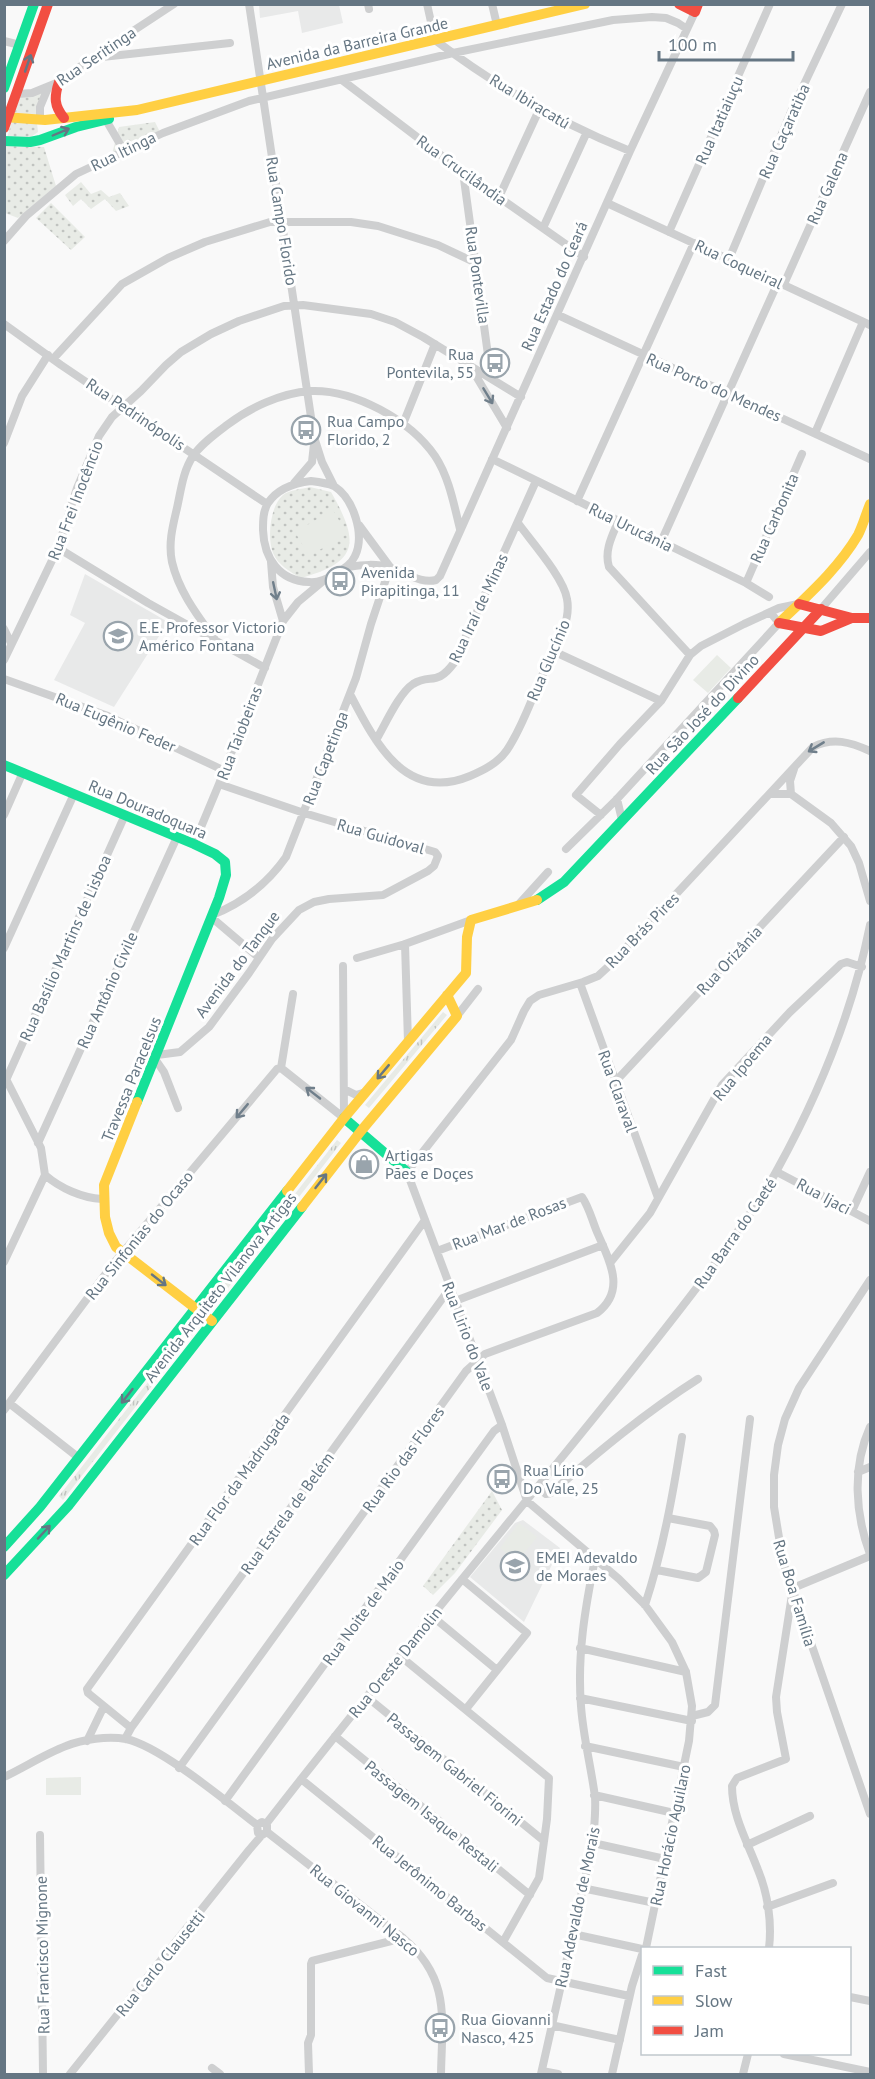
<svg xmlns="http://www.w3.org/2000/svg" width="875" height="2079" font-family="'PT Sans',sans-serif">
<defs>
<pattern id="grass-tufts" width="24" height="20" patternUnits="userSpaceOnUse" patternTransform="scale(1.5)"><rect width="24" height="20" fill="#e8ebe6"/><path d="M3 7l-1-3M5 7V3M7 7l1-3M15 17l-1-3M17 17v-4M19 17l1-3" fill="none" stroke="#c0c3c0"/></pattern>
<pattern id="park-dots" width="8" height="8" patternUnits="userSpaceOnUse" patternTransform="scale(1.5)"><rect width="8" height="8" fill="#e8ebe6"/><path d="M2 2h.1M6 6h.1" fill="none" stroke="#c0c3c0" stroke-width="1.8" stroke-linecap="round"/></pattern>
</defs>
<rect width="100%" height="100%" fill="#f9f9f9"/>
<path fill="#e8e9e9" d="M259 5H339L343 23 302 33 298 11 260 18Z
M85 574 168 622 114 707 54 680 85 623 70 615Z
M523 1520 560 1548 524 1622 470 1577 515 1523Z"/>
<path fill="url(#grass-tufts)" d="M443 1012 447 1015 369 1108 365 1105Z
M337 1140 341 1143 63 1500 59 1496Z"/>
<path fill="url(#park-dots)" d="M43 93 37 106 36 118 14 115 20 96Z
M12 120 37 123 38 132 28 139 7 138Z
M155 122 160 132 112 154 119 127Z
M4 146 44 147 56 186 18 218 5 213Z
M81 182 91 194 101 190 109 197 120 193 129 206 116 211 105 199 91 209 81 199 73 206 65 195Z
M51 203 85 237 71 250 36 218Z
M310 487 331 492C359 541 360 562 301 578 290 572 278 565 273 553 267 538 270 506 283 495 289 490 302 489 310 487Z
M492 1491 502 1510 455 1573 433 1595 423 1586Z"/>
<path fill="#e8ebe6" d="M333 510 347 534 309 556 295 532Z
M717 655 731 668 708 693 693 680Z
M519 1523 537 1537 517 1562 500 1548Z
M81 1777V1795H46V1778Z"/>
<g fill="none" stroke-linecap="round" stroke-linejoin="round">
<path stroke="#cecfd0" stroke-width="8" d="M249 4 314 437 322 462 334 486
M368 4 369 9
M427 4 435 40C496 86 559 123 630 151
M492 4 497 25
M4 41 20 45
M93 58 230 43
M342 80 463 172 584 257
M17 94 32 93 59 82 92 58 174 4
M40 120V107L48 88
M106 120 124 151
M463 172 491 377
M499 197 539 110
M607 203 870 325
M543 228 586 134
M669 232 770 4
M4 241 26 216 76 174 163 133 249 101 453 53 613 20 652 17 666 18 678 23 687 29
M729 259 791 112 842 4
M784 284 870 92
M558 315 870 459
M4 324 61 365 267 504
M53 359 122 284 168 258 205 242 270 222H351L378 226 438 245 476 263
M470 366 507 428
M403 424 435 344
M815 433 863 322
M4 443 22 396 48 355
M492 459 746 583 769 597
M311 481C319 482 327 483 334 486 354 499 365 535 355 556 351 565 343 569 335 574 326 579 319 583 309 582 279 581 264 558 263 530 263 521 263 511 268 503 278 488 294 483 311 481Z
M294 483 312 462 314 444
M577 501 694 243
M618 522C612 536 604 551 609 567L690 655
M359 525 390 567
M661 542 778 282
M58 548 148 603 265 668
M271 562 273 587 283 621
M348 567C362 565 376 563 391 568 406 572 420 584 436 580L440 576 630 151 695 12
M746 583 802 454
M821 609 870 552
M4 629 11 643
M216 641C198 616 179 592 172 562 168 543 173 525 177 508 181 490 183 471 193 456 201 444 215 434 227 425 249 408 281 393 310 391 354 389 410 420 435 456 449 477 454 505 460 529
M553 651 661 701
M4 660 58 548 77 488 99 436 112 417 141 391 166 365 181 352 211 334 239 321 284 306 303 305 371 314 395 322 423 337 521 397
M4 679 108 716 225 771
M350 694C375 742 405 803 470 776 484 770 498 763 507 750 522 728 531 700 542 676 552 653 572 624 567 599 564 578 531 541 518 523
M376 740C385 725 399 693 413 684 431 673 436 687 454 663L536 481
M771 794H791L831 823 851 846 859 863 870 901
M791 794 790 781 794 769
M617 799 622 820
M4 815 23 772
M601 815 576 795 620 744 661 701 690 655 701 646 744 624 779 608 798 604
M194 844 219 784 283 621 298 602 322 582
M566 849 617 799 779 623 770 612
M519 904 548 872
M212 915C243 903 267 884 286 857L356 678 371 624 390 567
M211 917 258 957
M405 944 408 1042
M4 948 74 794
M357 958 405 944 471 920
M343 966 344 1117
M580 983 658 1198
M457 1016 478 989
M157 1055 180 1052 209 1027 249 973 272 939 299 910 314 902 329 899 383 895 428 871 434 866 438 856 435 852 304 813 219 784
M155 1059 164 1072 178 1108
M281 1068 344 1118
M281 1068 293 994
M6 1080 125 815
M615 1082 844 837
M344 1089 356 1095 366 1092
M38 1143 177 837
M777 1172 870 1221
M45 1175C60 1188 82 1198 102 1199
M852 1211 870 1172
M4 1262 45 1175 41 1148 5 1077
M610 1263 650 1213 722 1085 790 1012 841 964 847 962 862 967
M870 1280 799 1388 785 1419 778 1445 774 1475V1507L783 1562 870 1814
M455 1301 603 1245
M9 1403 79 1458
M4 1410 113 1264 277 1069 281 1068
M870 1427C852 1467 855 1514 870 1554
M858 1472 870 1467
M537 1487 546 1494 551 1493C598 1452 646 1412 698 1379
M657 1570 698 1578 706 1572 715 1535 714 1531 710 1526 668 1518
M462 1579 527 1633 466 1709
M645 1605C663 1550 673 1494 682 1437
M432 1616 497 1670
M580 1648 686 1672
M400 1656 549 1778 547 1819 539 1878 503 1942
M367 1697 544 1841
M580 1698 692 1721
M692 1716 708 1712 715 1705 750 1419
M131 1728 88 1693 87 1689 425 1220
M335 1736 530 1895
M125 1739 131 1728 450 1288
M87 1741 103 1708
M585 1746 684 1767
M179 1768 466 1371 485 1354 597 1313C627 1290 609 1260 597 1232 592 1220 589 1207 582 1197L437 1251
M4 1777C25 1767 45 1754 66 1746 83 1739 108 1736 126 1739 160 1746 227 1802 257 1825
M301 1779 547 1978 629 1996
M594 1795 674 1813
M225 1801 494 1431 502 1425
M266 1824C358 1705 454 1589 549 1473 606 1403 663 1334 716 1262 737 1232 760 1202 777 1170 819 1094 853 1010 870 925
M267 1832 403 1938C451 1978 442 2019 441 2074
M40 1835 43 2074
M593 1843 665 1859
M747 1845 810 1816
M582 1888 655 1903
M767 1907 833 1883
M573 1934 642 1949
M646 1948 689 1741 692 1706 686 1672 672 1642 645 1605 619 1579 527 1501 502 1425 407 1172 511 1040 524 1011 530 1001 539 995 583 982 598 976 610 965 813 747C833 737 850 742 870 751
M769 1948C772 1923 768 1894 758 1870 748 1843 732 1816 732 1786L737 1778 786 1759 777 1712 776 1697 793 1588 870 1556
M850 1997 870 2001
M551 2025 620 2040
M784 2054 870 2072
M212 2068 220 2074
M542 2071 558 2074
M70 2074 249 1850 262 1835 267 1832V1825L262 1822 257 1825 258 1833 262 1835
M309 2074 308 2043 311 2035V1964L312 1961 403 1938
M541 2074 593 1843C594 1827 596 1812 595 1797 591 1766 583 1736 581 1706 577 1656 585 1608 595 1559
M612 2074 632 1986 642 1955
M743 2074 748 2054"/>
<path stroke="#16e098" stroke-width="10" d="M4 88 34 4
M4 141 30 142 40 140 76 127 109 119
M4 765 194 844 215 854 225 862 226 875 219 898 137 1102
M537 900 564 882 738 698
M344 1118 407 1172
M4 1547 40 1507 287 1191
M4 1575 69 1505 302 1207"/>
<path stroke="#ffcf43" stroke-width="10" d="M4 117 45 120 137 110 585 4
M779 623C807 596 838 569 858 535 863 525 866 514 870 504
M137 1102 104 1185 105 1217 109 1233 116 1247 212 1321
M287 1191 344 1118 466 973 467 937 471 920 537 900
M302 1207 361 1131 457 1016 447 995"/>
<path stroke="#f24e42" stroke-width="10" d="M679 4 695 12 698 4
M59 82C54 97 54 106 64 118
M4 128 48 4
M799 604 852 618H870
M779 623 821 631 852 618
M738 698 821 609"/>
</g>
<defs><path id="oneway-shaft" d="M-6 0H5M1.5-3L5.5 0L1.5 3" fill="none" stroke-width="1.6" stroke-linecap="round" stroke-linejoin="round" transform="scale(1.5)"/></defs>
<g stroke="#657683">
<use href="#oneway-shaft" transform="translate(28 63) rotate(-71)"/>
<use href="#oneway-shaft" transform="translate(61 132) rotate(-23)"/>
<use href="#oneway-shaft" transform="translate(383 1072) rotate(130)"/>
<use href="#oneway-shaft" transform="translate(321 1181) rotate(-52)"/>
<use href="#oneway-shaft" transform="translate(159 1280) rotate(38)"/>
<use href="#oneway-shaft" transform="translate(127 1396) rotate(128)"/>
<use href="#oneway-shaft" transform="translate(44 1532) rotate(-47)"/>
</g>
<g stroke="#707f8b">
<use href="#oneway-shaft" transform="translate(488 396) rotate(59)"/>
<use href="#oneway-shaft" transform="translate(275 591) rotate(78)"/>
<use href="#oneway-shaft" transform="translate(816 747) rotate(149)"/>
<use href="#oneway-shaft" transform="translate(313 1093) rotate(-142)"/>
<use href="#oneway-shaft" transform="translate(242 1111) rotate(130)"/>
</g>
<defs>
<g id="bus-ring" transform="scale(1.5)"><circle r="9.5" fill="#fff" stroke="#99a4ac" stroke-width="1.5"/><path d="M-5-6H5V4H4V6H2V4H-2V6H-4V4H-5ZM-3.5-4V0h7V-4ZM-3.5 1.2v1.5H-2V1.2ZM2 1.2v1.5H3.5V1.2Z" fill="#99a4ac"/></g>
<g id="school-ring" transform="scale(1.5)"><circle r="9.5" fill="#fff" stroke="#99a4ac" stroke-width="1.5"/><path d="M0-5L7-2L0 1L-7-2ZM-4 1L0 2.5L4 1V4Q0 6-4 4Z" fill="#99a4ac"/></g>
<g id="shop-ring" transform="scale(1.5)"><circle r="9.5" fill="#fff" stroke="#99a4ac" stroke-width="1.5"/><path d="M-5-2.5h2.3a2.7 3.5 0 0 1 5.4 0H5L5.5 6h-11ZM-1.5-2.5h3a1.5 2.3 0 0 0-3 0Z" fill="#99a4ac"/></g>
</defs>
<g fill-rule="evenodd">
<use href="#bus-ring" x="495" y="363"/>
<use href="#bus-ring" x="306" y="430"/>
<use href="#bus-ring" x="340" y="581"/>
<use href="#school-ring" x="118" y="636"/>
<use href="#shop-ring" x="364" y="1164"/>
<use href="#bus-ring" x="502" y="1479"/>
<use href="#school-ring" x="515" y="1566"/>
<use href="#bus-ring" x="440" y="2028"/>
</g>
<g text-anchor="middle" dominant-baseline="central" stroke-width="6" stroke-linejoin="round" paint-order="stroke">
<g font-size="16" fill="#657683" stroke="#fff">
<text transform="translate(357 43) rotate(-13)">Avenida da Barreira Grande</text>
<text transform="translate(96 56) rotate(-34)">Rua Seritinga</text>
<text transform="translate(530 101) rotate(31)">Rua Ibiracatú</text>
<text transform="translate(719 120) rotate(-66)">Rua Itatiaiuçu</text>
<text transform="translate(784 131) rotate(-66)">Rua Caçaratiba</text>
<text transform="translate(123 151) rotate(-26)">Rua Itinga</text>
<text transform="translate(462 170) rotate(36)">Rua Crucilândia</text>
<text transform="translate(827 188) rotate(-66)">Rua Galena</text>
<text transform="translate(282 221) rotate(81)">Rua Campo Florido</text>
<text transform="translate(739 264) rotate(25)">Rua Coqueiral</text>
<text transform="translate(478 275) rotate(82)">Rua Pontevilla</text>
<text transform="translate(554 286) rotate(-66)">Rua Estado do Ceará</text>
<text transform="translate(714 387) rotate(24)">Rua Porto do Mendes</text>
<text transform="translate(136 414) rotate(34)">Rua Pedrinópolis</text>
<text transform="translate(75 500) rotate(-69)">Rua Frei Inocêncio</text>
<text transform="translate(774 518) rotate(-66)">Rua Carbonita</text>
<text transform="translate(631 527) rotate(26)">Rua Urucânia</text>
<text transform="translate(478 608) rotate(-65)">Rua Iraí de Minas</text>
<text transform="translate(548 660) rotate(-67)">Rua Glucínio</text>
<text transform="translate(702 714) rotate(-47)">Rua São José do Divino</text>
<text transform="translate(116 722) rotate(23)">Rua Eugênio Feder</text>
<text transform="translate(239 733) rotate(-69)">Rua Taiobeiras</text>
<text transform="translate(325 758) rotate(-69)">Rua Capetinga</text>
<text transform="translate(148 809) rotate(23)">Rua Douradoquara</text>
<text transform="translate(381 836) rotate(16)">Rua Guidoval</text>
<text transform="translate(642 930) rotate(-46)">Rua Brás Pires</text>
<text transform="translate(65 948) rotate(-66)">Rua Basílio Martins de Lisboa</text>
<text transform="translate(729 960) rotate(-47)">Rua Orizânia</text>
<text transform="translate(237 964) rotate(-53)">Avenida do Tanque</text>
<text transform="translate(107 990) rotate(-66)">Rua Antônio Civile</text>
<text transform="translate(742 1067) rotate(-50)">Rua Ipoema</text>
<text transform="translate(131 1079) rotate(-68)">Travessa Paracelsus</text>
<text transform="translate(618 1091) rotate(70)">Rua Claraval</text>
<text transform="translate(824 1196) rotate(28)">Rua Ijaci</text>
<text transform="translate(509 1223) rotate(-21)">Rua Mar de Rosas</text>
<text transform="translate(735 1233) rotate(-55)">Rua Barra do Caeté</text>
<text transform="translate(139 1235) rotate(-51)">Rua Sinfonias do Ocaso</text>
<text transform="translate(220 1287) rotate(-52)">Avenida Arquiteto Vilanova Artigas</text>
<text transform="translate(468 1336) rotate(69)">Rua Lirio do Vale</text>
<text transform="translate(403 1459) rotate(-54)">Rua Rio das Flores</text>
<text transform="translate(239 1479) rotate(-54)">Rua Flor da Madrugada</text>
<text transform="translate(287 1513) rotate(-54)">Rua Estrela de Belém</text>
<text transform="translate(795 1593) rotate(73)">Rua Boa Família</text>
<text transform="translate(363 1612) rotate(-54)">Rua Noite de Maio</text>
<text transform="translate(395 1662) rotate(-51)">Rua Oreste Damolin</text>
<text transform="translate(455 1769) rotate(39)">Passagem Gabriel Fiorini</text>
<text transform="translate(432 1816) rotate(39)">Passagem Isaque Restali</text>
<text transform="translate(670 1835) rotate(-78)">Rua Horácio Aguilaro</text>
<text transform="translate(430 1883) rotate(39)">Rua Jerônimo Barbas</text>
<text transform="translate(577 1907) rotate(-78)">Rua Adevaldo de Morais</text>
<text transform="translate(365 1910) rotate(39)">Rua Giovanni Nasco</text>
<text transform="translate(42 1955) rotate(-91)">Rua Francisco Mignone</text>
<text transform="translate(160 1963) rotate(-51)">Rua Carlo Clausetti</text>
</g>
<g font-size="16" fill="#657683" stroke="#fff" text-anchor="start">
<text x="474" y="354" text-anchor="end">Rua<tspan x="474" dy="18">Pontevila, 55</tspan></text>
<text x="327" y="421">Rua Campo<tspan x="327" dy="18">Florido, 2</tspan></text>
<text x="361" y="572">Avenida<tspan x="361" dy="18">Pirapitinga, 11</tspan></text>
<text x="139" y="627">E.E. Professor Victorio<tspan x="139" dy="18">Américo Fontana</tspan></text>
<text x="385" y="1155">Artigas<tspan x="385" dy="18">Pães e Doçes</tspan></text>
<text x="523" y="1470">Rua Lírio<tspan x="523" dy="18">Do Vale, 25</tspan></text>
<text x="536" y="1557">EMEI Adevaldo<tspan x="536" dy="18">de Moraes</tspan></text>
<text x="461" y="2019">Rua Giovanni<tspan x="461" dy="18">Nasco, 425</tspan></text>
</g>
</g>
<rect width="875" height="2079" fill="none" stroke="#657683" stroke-width="12"/>
<rect x="641" y="1947" width="210" height="108" fill="#ffffff" stroke="#c1c8cd" stroke-width="1.5"/>
<rect x="653" y="1966" width="30" height="9" fill="#16e098" stroke="#c1c8cd" stroke-width="1.5"/>
<text x="695" y="1977" font-size="18" fill="#657683">Fast</text>
<rect x="653" y="1996" width="30" height="9" fill="#ffcf43" stroke="#c1c8cd" stroke-width="1.5"/>
<text x="695" y="2007" font-size="18" fill="#657683">Slow</text>
<rect x="653" y="2026" width="30" height="9" fill="#f24e42" stroke="#c1c8cd" stroke-width="1.5"/>
<text x="695" y="2037" font-size="18" fill="#657683">Jam</text>
<path d="M659 51v9h134v-9" fill="none" stroke="#657683" stroke-width="3"/>
<text x="668" y="51" font-size="18" fill="#657683" stroke="#ffffff" stroke-width="4.5" paint-order="stroke">100 m</text>
</svg>
